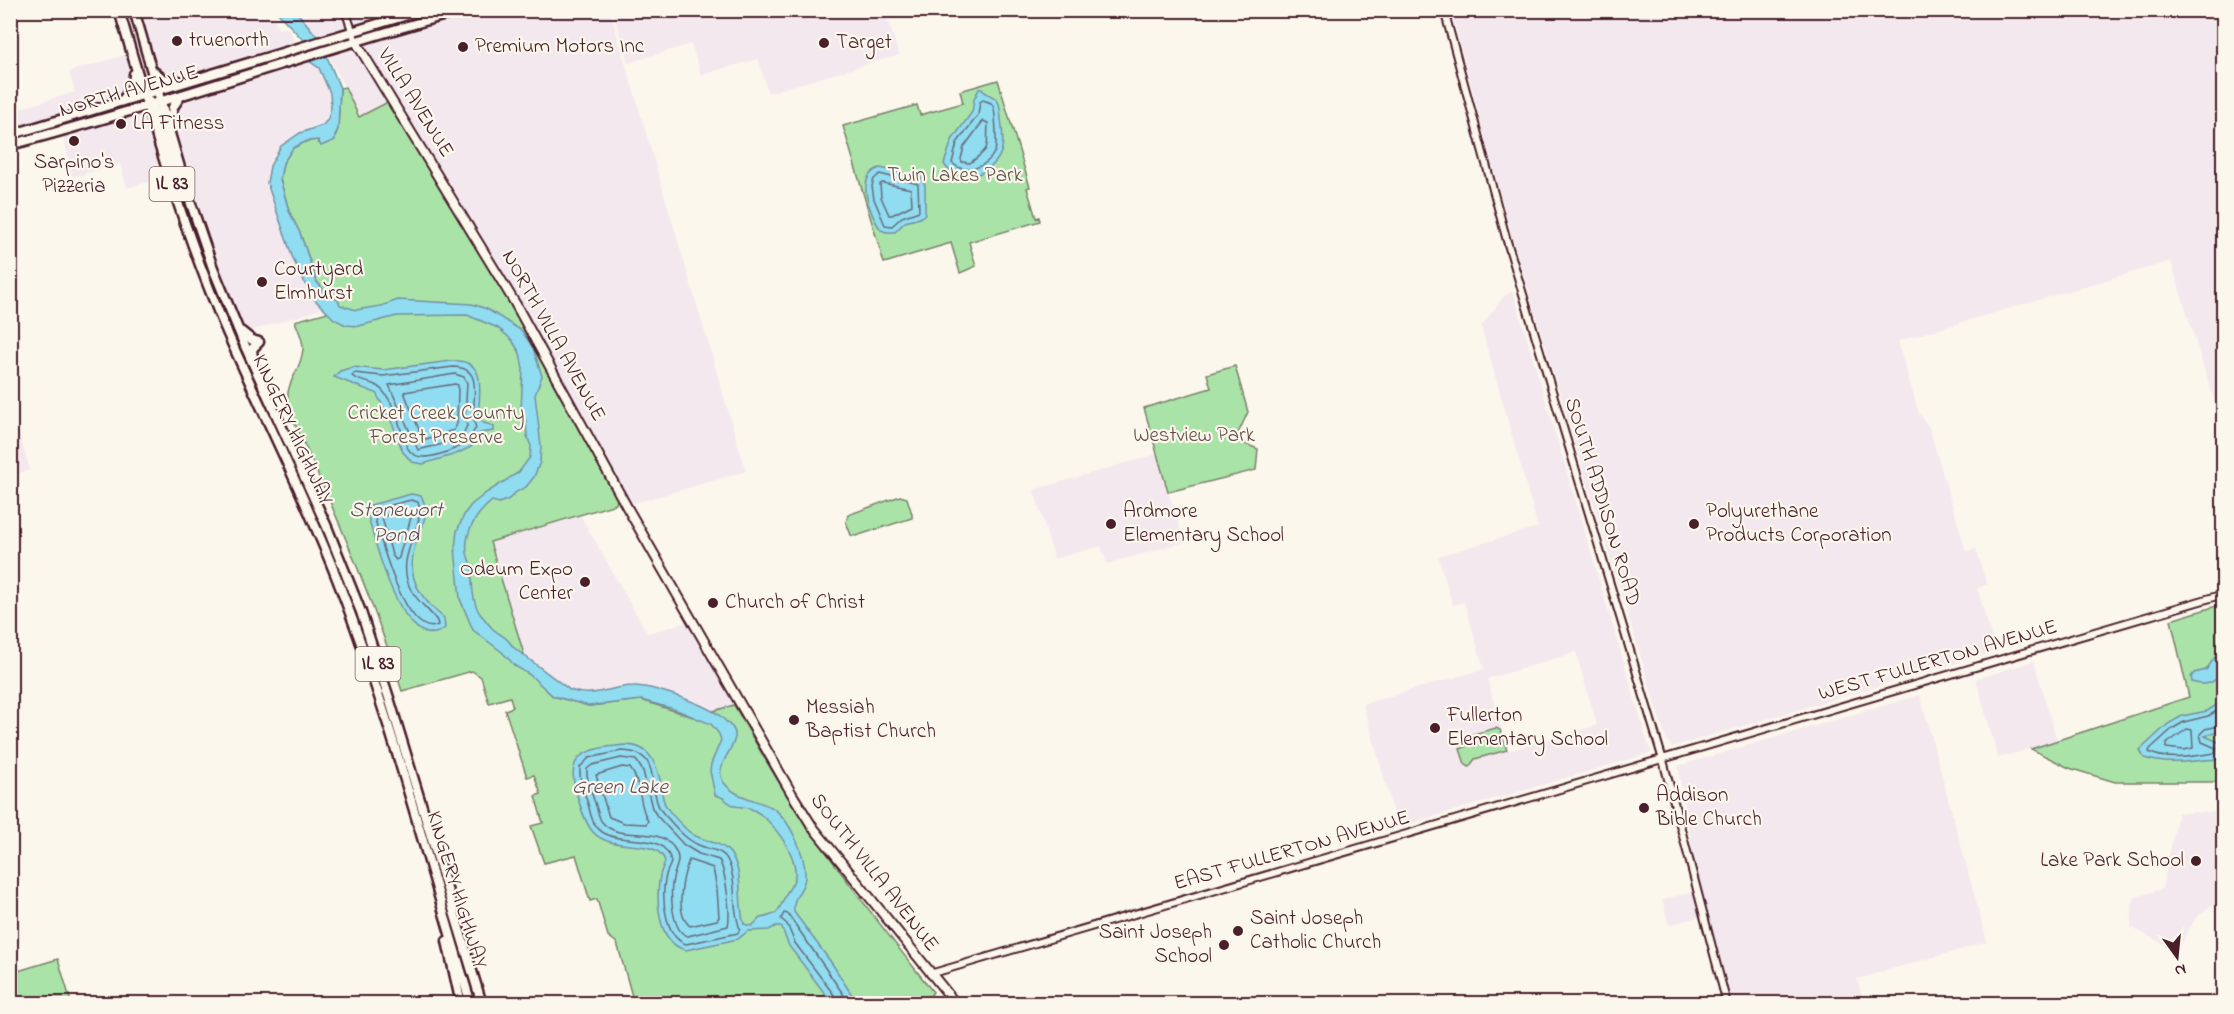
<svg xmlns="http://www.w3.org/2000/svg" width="2234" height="1014" font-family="'Indie Flower',sans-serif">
<rect width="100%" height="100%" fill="#fbf7ec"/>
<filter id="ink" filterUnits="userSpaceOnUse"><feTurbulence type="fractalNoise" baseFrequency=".0167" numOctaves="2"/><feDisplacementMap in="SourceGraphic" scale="12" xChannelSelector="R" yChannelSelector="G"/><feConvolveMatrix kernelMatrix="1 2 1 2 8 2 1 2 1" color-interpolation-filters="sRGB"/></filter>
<g filter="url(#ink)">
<path fill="#f3e8ee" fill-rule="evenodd" d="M140 11H173L174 14 188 11H250L257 18 266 16 274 18 278 29 287 28 291 32 295 46 171 78 159 73Z
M296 11H343L348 32 320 40Z
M347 11H422L354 31Z
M468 11H610L746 471 635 503 630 502 407 115H404L358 42Z
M613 11H885L899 55 768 93 758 59 701 75 691 44 628 63Z
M1451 11H2223V430L2171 261 1898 341 1918 411 1929 428 1966 551 1976 549 1987 584 1977 588 1996 651 1672 747 1666 739 1511 234Z
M347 50 357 53 388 102 359 117 329 56Z
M125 55 132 80 123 96 11 130V111L75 92 69 72Z
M312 57 318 64 330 85 333 103 328 124 271 178 328 307 245 333 240 327 201 226 164 104Z
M136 114H141L144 118 162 178 127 188 120 164 72 177 63 134Z
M1513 292 1651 753 1398 827 1363 704 1484 669 1464 602 1453 605 1438 556 1538 527 1481 326 1505 295ZM1576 652 1597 725 1508 751 1487 679Z
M10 405 30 470 11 475H10Z
M1157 454 1184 542 1107 564 1101 546 1054 559 1034 490Z
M580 515 647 633 691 621 739 703 712 711 667 693 634 686 598 693 576 692 562 685 525 657 489 542Z
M2034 661 2057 741 1998 758 1976 679Z
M1920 695 1987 942 1857 979 1864 1003H1730L1699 889 1678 766Z
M2223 812V902L2210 906 2196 918 2177 951 2131 927 2133 898 2162 889 2178 813Z
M1696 891 1702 916 1669 925 1662 900Z"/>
<path fill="#a9e3a8" stroke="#7a816a" stroke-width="1.5" d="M998 80 1030 187 1027 188 1036 218 1039 217 1040 221 969 242 976 266 960 273 951 243 884 263 843 126 917 105 920 115 963 103 960 91Z
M345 87 359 117 388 102 514 309 617 498 616 504 490 542 530 674 553 696 589 706 641 700 693 717 734 705C755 741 774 777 798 812 840 874 887 933 933 992L925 1003H634L617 943 608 936 597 899 590 901 576 855 544 863 531 826 543 823 535 796 541 794 534 775 527 777 505 710 513 707 510 697 489 703 481 677 472 671 402 691C372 597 334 507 292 418 279 381 300 379 303 349 304 341 298 330 295 321L328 312 329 296 317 282 300 233 289 211 280 179 283 163 293 148 307 141 318 140V143L333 141 338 129 340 88Z
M1235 366 1248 412 1235 440 1258 449 1256 470 1168 492 1144 408 1211 388 1207 374Z
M900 496 907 498 912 514V518L856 536 851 535 846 522 848 515Z
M2223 604V782H2115L2069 768 2031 749 2189 697 2171 620Z
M1496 728 1500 730 1507 750 1475 759 1469 767 1465 764 1460 749 1465 747 1462 737Z
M58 959 71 1002 11 1003V973Z"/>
<path fill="#90dcf1" stroke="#7490a2" stroke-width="1.5" d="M276 11H296L320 40 340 88 338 129 335 136V140L321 146 318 140 307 141 293 148 283 163 280 179 289 211 300 233 317 282 329 296 338 300 340 305 356 310 381 306 398 300 472 304 487 309 522 331 533 348 542 376 535 395 541 446 540 462 534 477 526 487 516 492 509 499 499 503 492 501C477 513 464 532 467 553 468 559 472 565 472 571 472 584 472 604 481 615 485 619 489 625 493 629 501 636 508 637 513 647L570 690C593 699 611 686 633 686 652 685 703 704 719 715 723 718 728 724 732 727 746 743 707 766 726 785 736 797 757 800 771 807 789 817 805 854 805 874 806 890 792 894 794 912L833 965 857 1003H832L789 946 781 926H776L769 930 748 931 738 939 686 950C656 943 656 898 660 875 661 870 664 866 665 861 657 836 613 854 593 832 585 824 577 797 575 786 572 776 572 763 581 756 590 749 604 747 616 746 646 741 655 757 661 784 662 791 662 800 666 806 671 815 680 823 687 830 700 843 721 840 730 853 745 873 737 902 744 924L752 926 760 918C778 915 778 913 785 896 788 889 795 883 795 875 797 853 769 815 749 808 744 807 739 807 735 806 725 802 726 797 715 795L710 771 711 764 721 740 719 734 711 724 674 709 641 700 589 706 553 696 530 675 515 666 502 652 473 630 460 599 455 548 457 531 465 513 471 505 486 493 519 472 530 457 531 446 527 436 526 421 521 410 523 369 520 353 512 340 498 328 467 315 397 316 359 326 346 325 334 319 312 297 293 259 267 183 270 166 281 146 300 133 323 125 328 119 331 107 330 93 319 68 309 61 304 41Z
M979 89H982C986 95 993 95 997 100 1001 105 1000 113 1001 119 1002 126 1004 144 1001 152 994 174 958 187 944 164L952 140 972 112 974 99Z
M880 168 920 177 925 185V214L920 218 905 222 895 232H886L881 230C870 215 854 176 880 168Z
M451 361C489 358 479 394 478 418L484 423 494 426V431L480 433 471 447 456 454 423 464 412 462 403 452 393 425 376 393 334 377 340 371 353 367 383 370Z
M411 494 421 496C431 513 422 524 417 540 404 575 418 596 444 618L445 628C404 660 374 539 368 516L367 509 371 505Z
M2215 657 2221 664 2223 672C2214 683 2206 687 2192 682L2191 677 2194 673 2206 670Z
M2223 701V730L2205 736 2223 744V759C2195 759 2173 767 2144 758L2140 750 2168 724 2182 716 2207 711Z"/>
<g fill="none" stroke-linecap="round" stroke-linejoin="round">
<path stroke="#666b7a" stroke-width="1.5" d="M983 100C986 101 990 102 992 104 996 108 997 146 995 151 987 168 965 175 952 163L957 143 978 115 980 102Z
M983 121 988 123C986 149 993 146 970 163L962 162 961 159 964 147Z
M880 174 918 184 919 211 902 217 892 226 885 225 874 199 872 186 874 179Z
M883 183 911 189 912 205 892 215H889L881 197 880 184Z
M453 367C489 367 467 407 476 428 472 433 469 441 463 445 385 482 416 426 381 389 374 381 360 383 352 376L354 373 383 376Z
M455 374 464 377 467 383 465 418 467 426 462 436 451 442 418 450 389 385Z
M455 384 458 385V389L457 424 454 430 423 440 404 392Z
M411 500 418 502C427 527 394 554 410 588 417 602 429 609 437 621L438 625C406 641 379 535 374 515V510L379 508Z
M409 508 412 510C413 519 401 544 399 558L396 560 392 555 382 517Z
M2224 707 2208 716 2184 722 2172 729 2150 749 2149 752C2168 762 2194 756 2215 753L2216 748 2202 742 2200 734 2205 729 2224 725
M2187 729 2192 730 2193 748 2184 750 2166 748V744Z
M621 751C666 751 645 792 663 813 674 825 685 840 701 846 712 851 722 849 728 861 738 882 731 908 740 929L738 933 686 944C664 937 661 894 666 875 667 870 670 867 671 862 665 826 614 851 596 826 591 820 590 811 588 804 584 791 579 781 580 767L589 758Z
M621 758 636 760 643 771 652 808 657 816 684 845 699 854 719 860C726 872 731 914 728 926L688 936C671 932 670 892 673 878 676 866 682 860 674 848 656 823 621 844 602 822 598 817 597 807 594 800 591 790 586 781 587 769L592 765Z
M622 767 630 768C642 783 638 804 648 821L646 824 624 823 609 817 596 775Z
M689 860 713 868 717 889 719 917 717 920 690 926C674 914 683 875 689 860Z
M837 1004 834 995 795 943 787 924 781 919 784 913 788 914 850 1004"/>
<g stroke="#4a1f2b" stroke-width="10">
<path id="tertiary" d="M345 10 356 42
M1444 10 1507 241 1663 760 1727 1004
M930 974 2224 594"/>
</g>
<g stroke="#4a1f2b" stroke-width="12">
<path id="secondary" d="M356 42 515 303 628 509 792 794 812 826 956 1004"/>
</g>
<g stroke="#4a1f2b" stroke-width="13">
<path id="primary" d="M10 135 424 10
M10 145C163 105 312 51 464 10"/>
</g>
<g stroke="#4a1f2b" stroke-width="13">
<path id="trunk" d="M119 10C151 119 182 228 227 332 264 416 306 498 339 584 392 720 428 864 471 1004
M134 10 188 195 213 268 245 346 327 527 361 612 389 698 482 1004
M152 70 163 79 184 82
M147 99 156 111 178 179
M122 101 133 86 134 74
M170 127 173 107 180 97
M242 332 252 340 259 342 252 349 253 359
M447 941 461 1004"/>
</g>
<use href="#tertiary" stroke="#fbf7ec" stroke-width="6"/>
<use href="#secondary" stroke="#fbf7ec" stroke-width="8"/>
<use href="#primary" stroke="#fbf7ec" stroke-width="8"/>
<use href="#trunk" stroke="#fbf7ec" stroke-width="8"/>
</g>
</g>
<g fill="#4a1f2b" stroke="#fbf7ec" stroke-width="2">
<circle cx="177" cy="41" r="6"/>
<circle cx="824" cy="43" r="6"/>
<circle cx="463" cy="47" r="6"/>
<circle cx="121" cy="124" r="6"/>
<circle cx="74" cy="141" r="6"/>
<circle cx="262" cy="282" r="6"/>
<circle cx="1111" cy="524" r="6"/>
<circle cx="1694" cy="524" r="6"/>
<circle cx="585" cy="582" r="6"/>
<circle cx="713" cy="603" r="6"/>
<circle cx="794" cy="720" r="6"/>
<circle cx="1435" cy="728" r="6"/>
<circle cx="1644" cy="808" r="6"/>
<circle cx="2196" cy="861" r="6"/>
<circle cx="1238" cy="931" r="6"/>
<circle cx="1224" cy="945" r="6"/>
</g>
<g text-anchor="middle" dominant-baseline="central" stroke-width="4.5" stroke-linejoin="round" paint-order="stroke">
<g fill="#fbf7ec" stroke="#7f6065" stroke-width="1.5">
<rect x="149.5" y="167" width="45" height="34" rx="4.5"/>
<rect x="355.5" y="647" width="45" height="34" rx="4.5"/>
</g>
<g font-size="20" font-weight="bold" fill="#4a1f2b">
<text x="172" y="184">IL 83</text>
<text x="378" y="664">IL 83</text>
</g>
<g font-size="21" fill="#4a1f2b" stroke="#fbf7ec" text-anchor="start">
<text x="189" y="41">truenorth</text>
<text x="836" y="43">Target</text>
<text x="475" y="47">Premium Motors Inc</text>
<text x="133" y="124">LA Fitness</text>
<text x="74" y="163" text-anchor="middle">Sarpino's<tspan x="74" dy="24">Pizzeria</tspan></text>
<text x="274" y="270">Courtyard<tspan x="274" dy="24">Elmhurst</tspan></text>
<text x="1123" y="512">Ardmore<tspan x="1123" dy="24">Elementary School</tspan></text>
<text x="1706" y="512">Polyurethane<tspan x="1706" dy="24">Products Corporation</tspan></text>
<text x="573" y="570" text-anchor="end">Odeum Expo<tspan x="573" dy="24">Center</tspan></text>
<text x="725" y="603">Church of Christ</text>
<text x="806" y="708">Messiah<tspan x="806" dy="24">Baptist Church</tspan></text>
<text x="1447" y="716">Fullerton<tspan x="1447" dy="24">Elementary School</tspan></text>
<text x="1656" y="796">Addison<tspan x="1656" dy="24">Bible Church</tspan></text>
<text x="2184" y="861" text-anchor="end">Lake Park School</text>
<text x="1250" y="919">Saint Joseph<tspan x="1250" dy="24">Catholic Church</tspan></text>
<text x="1212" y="933" text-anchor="end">Saint Joseph<tspan x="1212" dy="24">School</tspan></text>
</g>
<g font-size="21" fill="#4a1f2b" stroke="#fbf7ec">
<text transform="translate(129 92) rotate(-16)">NORTH AVENUE</text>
<text transform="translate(415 103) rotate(58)">VILLA AVENUE</text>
<text transform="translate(553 336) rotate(61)">NORTH VILLA AVENUE</text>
<text transform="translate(292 430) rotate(65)">KINGERY HIGHWAY</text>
<text transform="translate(1602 502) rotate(73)">SOUTH ADDISON ROAD</text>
<text transform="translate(1938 661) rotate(-16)">WEST FULLERTON AVENUE</text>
<text transform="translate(1292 851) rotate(-16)">EAST FULLERTON AVENUE</text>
<text transform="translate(874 873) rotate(52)">SOUTH VILLA AVENUE</text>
<text transform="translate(456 890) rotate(73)">KINGERY HIGHWAY</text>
</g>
<g font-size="21" fill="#62504a" stroke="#fbf7ec">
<text x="955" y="176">Twin Lakes Park</text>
<text x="436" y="414">Cricket Creek County<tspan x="436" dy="24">Forest Preserve</tspan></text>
<text x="1194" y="436">Westview Park</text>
</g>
<g font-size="22" font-style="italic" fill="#5c4e5c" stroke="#fbf7ec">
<text x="396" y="511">Stonewort<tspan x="396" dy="25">Pond</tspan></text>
<text x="620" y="788">Green Lake</text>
</g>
</g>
<rect width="2234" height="1014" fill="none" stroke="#fbf7ec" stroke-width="36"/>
<rect x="18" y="18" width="2198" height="978" fill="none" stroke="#4a1f2b" stroke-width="2" filter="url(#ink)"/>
<g transform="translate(2177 957) rotate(165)" stroke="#fbf7ec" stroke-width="4.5" paint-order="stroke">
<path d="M0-4.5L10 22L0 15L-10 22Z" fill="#4a1f2b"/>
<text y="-9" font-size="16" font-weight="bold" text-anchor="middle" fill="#4a1f2b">N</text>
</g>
</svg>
